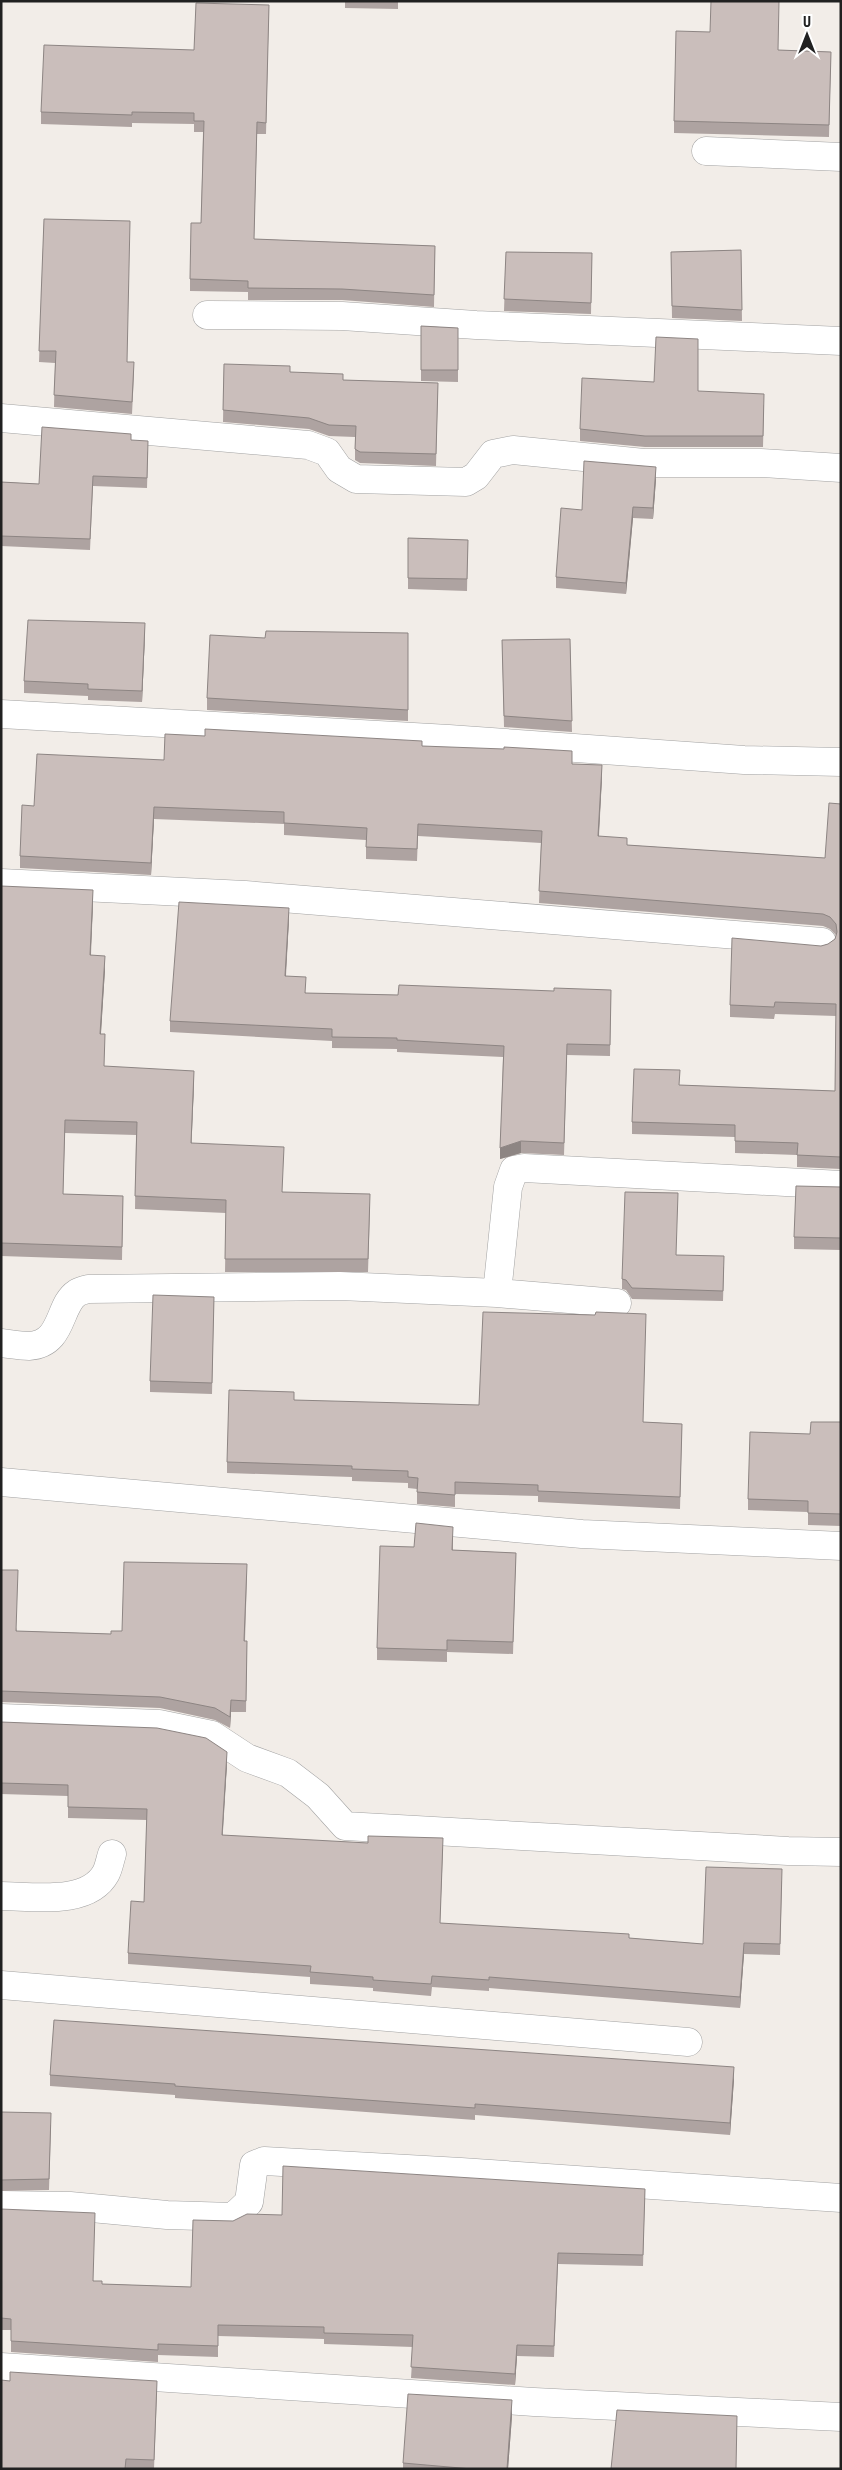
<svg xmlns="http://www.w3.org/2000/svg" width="842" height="2470" font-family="'Roboto Condensed',sans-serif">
<rect width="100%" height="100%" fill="#f2ede8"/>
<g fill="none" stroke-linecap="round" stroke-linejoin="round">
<g stroke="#a2a2a2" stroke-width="29">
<path id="minor" d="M706 151 841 157
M207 315 342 316 476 325 841 341
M1 418 308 445 327 452 339 469 356 479 466 482 476 476 493 454 513 450 644 463H761L841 468
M1 714 449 739 744 760 841 762
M1 883 245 895 822 942
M497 1293 508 1187 514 1170 524 1168 841 1185
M1 1343C10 1344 20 1346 29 1346 64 1344 58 1305 77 1293 80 1291 85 1290 88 1289L340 1286 497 1293 617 1303
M1 1482 582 1534 841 1546
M1 1718 159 1724 212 1735 247 1758 288 1773 318 1796 345 1826 788 1851 841 1852
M1 1896C33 1896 88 1906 106 1873 109 1867 110 1860 112 1854
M1 1985 688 2042
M1 2205 70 2206 167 2215 233 2217 249 2202 254 2165 264 2161 461 2172 841 2198
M1 2367 534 2402 841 2417"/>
</g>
<use href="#minor" stroke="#fff" stroke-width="28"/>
</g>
<path fill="#aea3a1" d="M345 1H398V9L345 8Z
M269 5 266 134H257L254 239 435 246 434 307 342 300H248V292L190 291V279L201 223 203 132H194V124L132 123V127L41 124V112L194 50Z
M710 32 778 50 831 52 829 137 674 133V121Z
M44 219 134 374 132 414 54 407 55 363 39 362Z
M741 250 742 321 672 318 671 252Z
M506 252 592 253 591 314 504 311Z
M421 326 458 328V382L421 381Z
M224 364 290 372 343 380 438 383 436 466 360 463 355 460V437L329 436 309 429 223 422Z
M698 391 764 405 763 447H645L580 441V429Z
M131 440 148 452 147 488 93 486 90 550 1 546V482L39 484Z
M656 479 653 519 633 518 626 594 556 588V577L582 510Z
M408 538 468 540 467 591 408 589Z
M408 633V721L207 710V698Z
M145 634 142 702 88 700V696L24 693V681Z
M570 639 572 732 504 727 502 640Z
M422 746 572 764 602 777 599 836 627 845 825 858 841 804V1169L797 1167V1155L735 1153V1137L632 1134V1122L680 1085 835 1091 836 1016 775 1014 774 1019 730 1017V1005L821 946 828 944 835 939 836 935 830 929 823 926 539 903 541 843 418 836 417 861 366 859V840L284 835V824L154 819 151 875 20 868V856L34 806 164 760Z
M1 886 93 903 91 955 105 969 101 1034 104 1066 194 1084 191 1143 283 1192 370 1207 368 1272H225L226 1213 135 1209 136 1135 65 1133 63 1194 123 1196 122 1260 1 1256Z
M289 919 286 976 306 993 398 995 611 990 610 1056 567 1055 564 1155 521 1153 500 1159 503 1057 397 1052V1049L332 1048V1041L170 1032V1021Z
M841 1187V1250L794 1249V1237Z
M676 1255 724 1267 723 1301 632 1299 626 1290 622 1289V1279Z
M214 1297 212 1394 150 1392V1381Z
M294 1400 643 1422 682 1424 680 1509 538 1502V1496L455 1494V1507L417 1504V1489L408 1488V1483L352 1481V1477L227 1473V1462Z
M841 1422V1526L808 1525V1512L748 1510V1499L810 1434Z
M453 1538V1550L516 1553 513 1654 447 1652V1662L377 1660V1648L414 1547Z
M1 1570 17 1631 111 1634 122 1631 247 1576 245 1641H247L246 1712H231L230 1728 215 1720 160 1708 1 1702Z
M1 1722 227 1764 222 1835 443 1849 440 1923 703 1944 782 1881 780 1955 744 1954 740 2008 489 1988V1991L432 1987 431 1996 373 1991V1988L310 1984V1977L128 1964V1953L144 1902 147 1820 68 1818V1796L1 1794Z
M50 2075 734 2079 730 2135 475 2115V2120L175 2098V2095L50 2086Z
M1 2112 51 2125 49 2190 1 2191Z
M645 2189 643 2266 558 2264 554 2357 517 2356 515 2385 411 2378 413 2347 324 2344V2339L218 2336V2357L158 2355V2362L11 2352V2330H1V2209L94 2281 102 2284 191 2287 233 2221 282 2215Z
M157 2393 154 2469H1Z
M512 2416 508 2469H403V2463Z"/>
<path fill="#8d8583" d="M656 467V479L653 519V508Z
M633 507V518L626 594V583Z
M145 623V634L142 702V691Z
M602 765V777L598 848V836Z
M154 807V819L151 875V863Z
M93 890V903L90 968V955Z
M289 908V919L285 987V976Z
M105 956V969L100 1047V1034Z
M194 1071V1084L191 1156V1143Z
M521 1141V1153L500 1159V1148Z
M231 1700V1712L230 1728V1717Z
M227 1752V1764L222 1847V1835Z
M744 1943V1954L740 2008V1997Z
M734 2067V2079L730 2135V2123Z
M517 2345V2356L515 2385V2374Z
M512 2400V2416L508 2469H507Z"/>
<path fill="#cabebb" stroke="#8d8583" d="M711 1H779L778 50 831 52 829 125 674 121 676 31 710 32Z
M196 3 269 5 266 123 257 122 254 239 435 246 434 295 342 289 248 288V281L190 279 191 223H201L204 121H194V113L132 112V115L41 112 44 45 194 50Z
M44 219 130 221 127 362H134L132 402 54 395 56 351H39Z
M741 250 742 310 672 306 671 252Z
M506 252 592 253 591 303 504 299Z
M421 326 458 328V370H421Z
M656 337 698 339V391L764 394 763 436H645L580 429 582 378 654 382Z
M224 364 290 366V372L343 374V380L438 383 436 454 360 452 355 449 356 426 329 425 309 418 223 410Z
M42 427 131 434V440L148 441 147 478 93 476 90 539 1 536V482L39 484Z
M584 461 656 467 653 508 633 507 626 583 556 577 561 508 582 510Z
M408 538 468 540 467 579 408 578Z
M28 620 145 623 142 691 88 689V684L24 681Z
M266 631 408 633V710L207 698 210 635 265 638Z
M570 639 572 721 504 716 502 640Z
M205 729 422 741V746L504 749V747L572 751V764L602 765 598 836 627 838V845L825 858 829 803 841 804V1157L797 1155 798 1143 735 1141V1125L632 1122 634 1069 680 1070 679 1085 835 1091 836 1004 775 1002 774 1007 730 1005 732 938 821 946 828 944 835 939 837 932 836 924 830 917 823 914 539 891 542 831 418 824 417 849 366 847 367 828 284 823V812L154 807 151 863 20 856 22 805 34 806 37 754 164 760 165 734 205 736Z
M1 886 93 890 90 955 105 956 100 1034H105L104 1066 194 1071 191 1143 284 1147 282 1192 370 1194 368 1259H225L226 1200 135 1196 137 1122 65 1120 63 1194 123 1196 122 1247 1 1243Z
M179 902 289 908 285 976 306 977 305 993 398 995 399 985 554 991V988L611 990 610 1045 567 1044 564 1143 521 1141 500 1148 504 1046 397 1040V1038L332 1037V1029L170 1021Z
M796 1186 841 1187V1238L794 1237Z
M625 1192 678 1193 676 1255 724 1256 723 1291 632 1288 626 1280 622 1279Z
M153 1295 214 1297 212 1383 150 1381Z
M483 1312 595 1315 596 1312 646 1314 643 1422 682 1424 680 1497 538 1491V1485L455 1482V1495L417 1492 418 1478 408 1477V1471L352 1469V1466L227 1462 229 1390 294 1392V1400L479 1405Z
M811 1422H841V1514L808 1513V1501L748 1499 750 1432 810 1434Z
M416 1523 453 1527 452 1550 516 1553 513 1642 447 1640V1650L377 1648 380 1546 414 1547Z
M124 1562 247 1564 244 1641H247L246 1701 231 1700 230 1717 215 1708 160 1697 1 1691V1570H18L16 1631 111 1634V1631H122Z
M1 1722 157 1728 206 1738 227 1752 222 1835 368 1843V1836L443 1838 440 1923 629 1934V1938L703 1944 706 1867 782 1869 780 1944 744 1943 740 1997 489 1977V1980L432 1976 431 1984 373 1980V1977L310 1972 311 1966 128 1953 131 1901 144 1902 147 1809 68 1807V1785L1 1783Z
M54 2020 734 2067 730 2123 475 2104V2108L175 2086V2084L50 2075Z
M1 2112 51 2113 49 2179 1 2180Z
M283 2166 645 2189 643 2255 558 2253 554 2346 517 2345 515 2374 411 2367 413 2335 324 2333V2327L218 2325V2346L158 2344V2350L11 2341V2319L1 2318V2209L95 2213 93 2281H102V2284L191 2287 193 2220 233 2221 247 2214 282 2215Z
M10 2372 157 2381 154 2460 126 2459 125 2469H1V2380L10 2381Z
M408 2394 512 2400 507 2469H472L403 2463Z
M617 2410 737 2416 736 2469H611Z"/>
<rect width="842" height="2470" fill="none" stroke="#212121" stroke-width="5"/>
<g transform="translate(807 35)" stroke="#ffffff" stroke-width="4" paint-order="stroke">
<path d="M0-4L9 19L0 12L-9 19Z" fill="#212121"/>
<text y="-8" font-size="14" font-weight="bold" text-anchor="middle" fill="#212121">U</text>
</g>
</svg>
